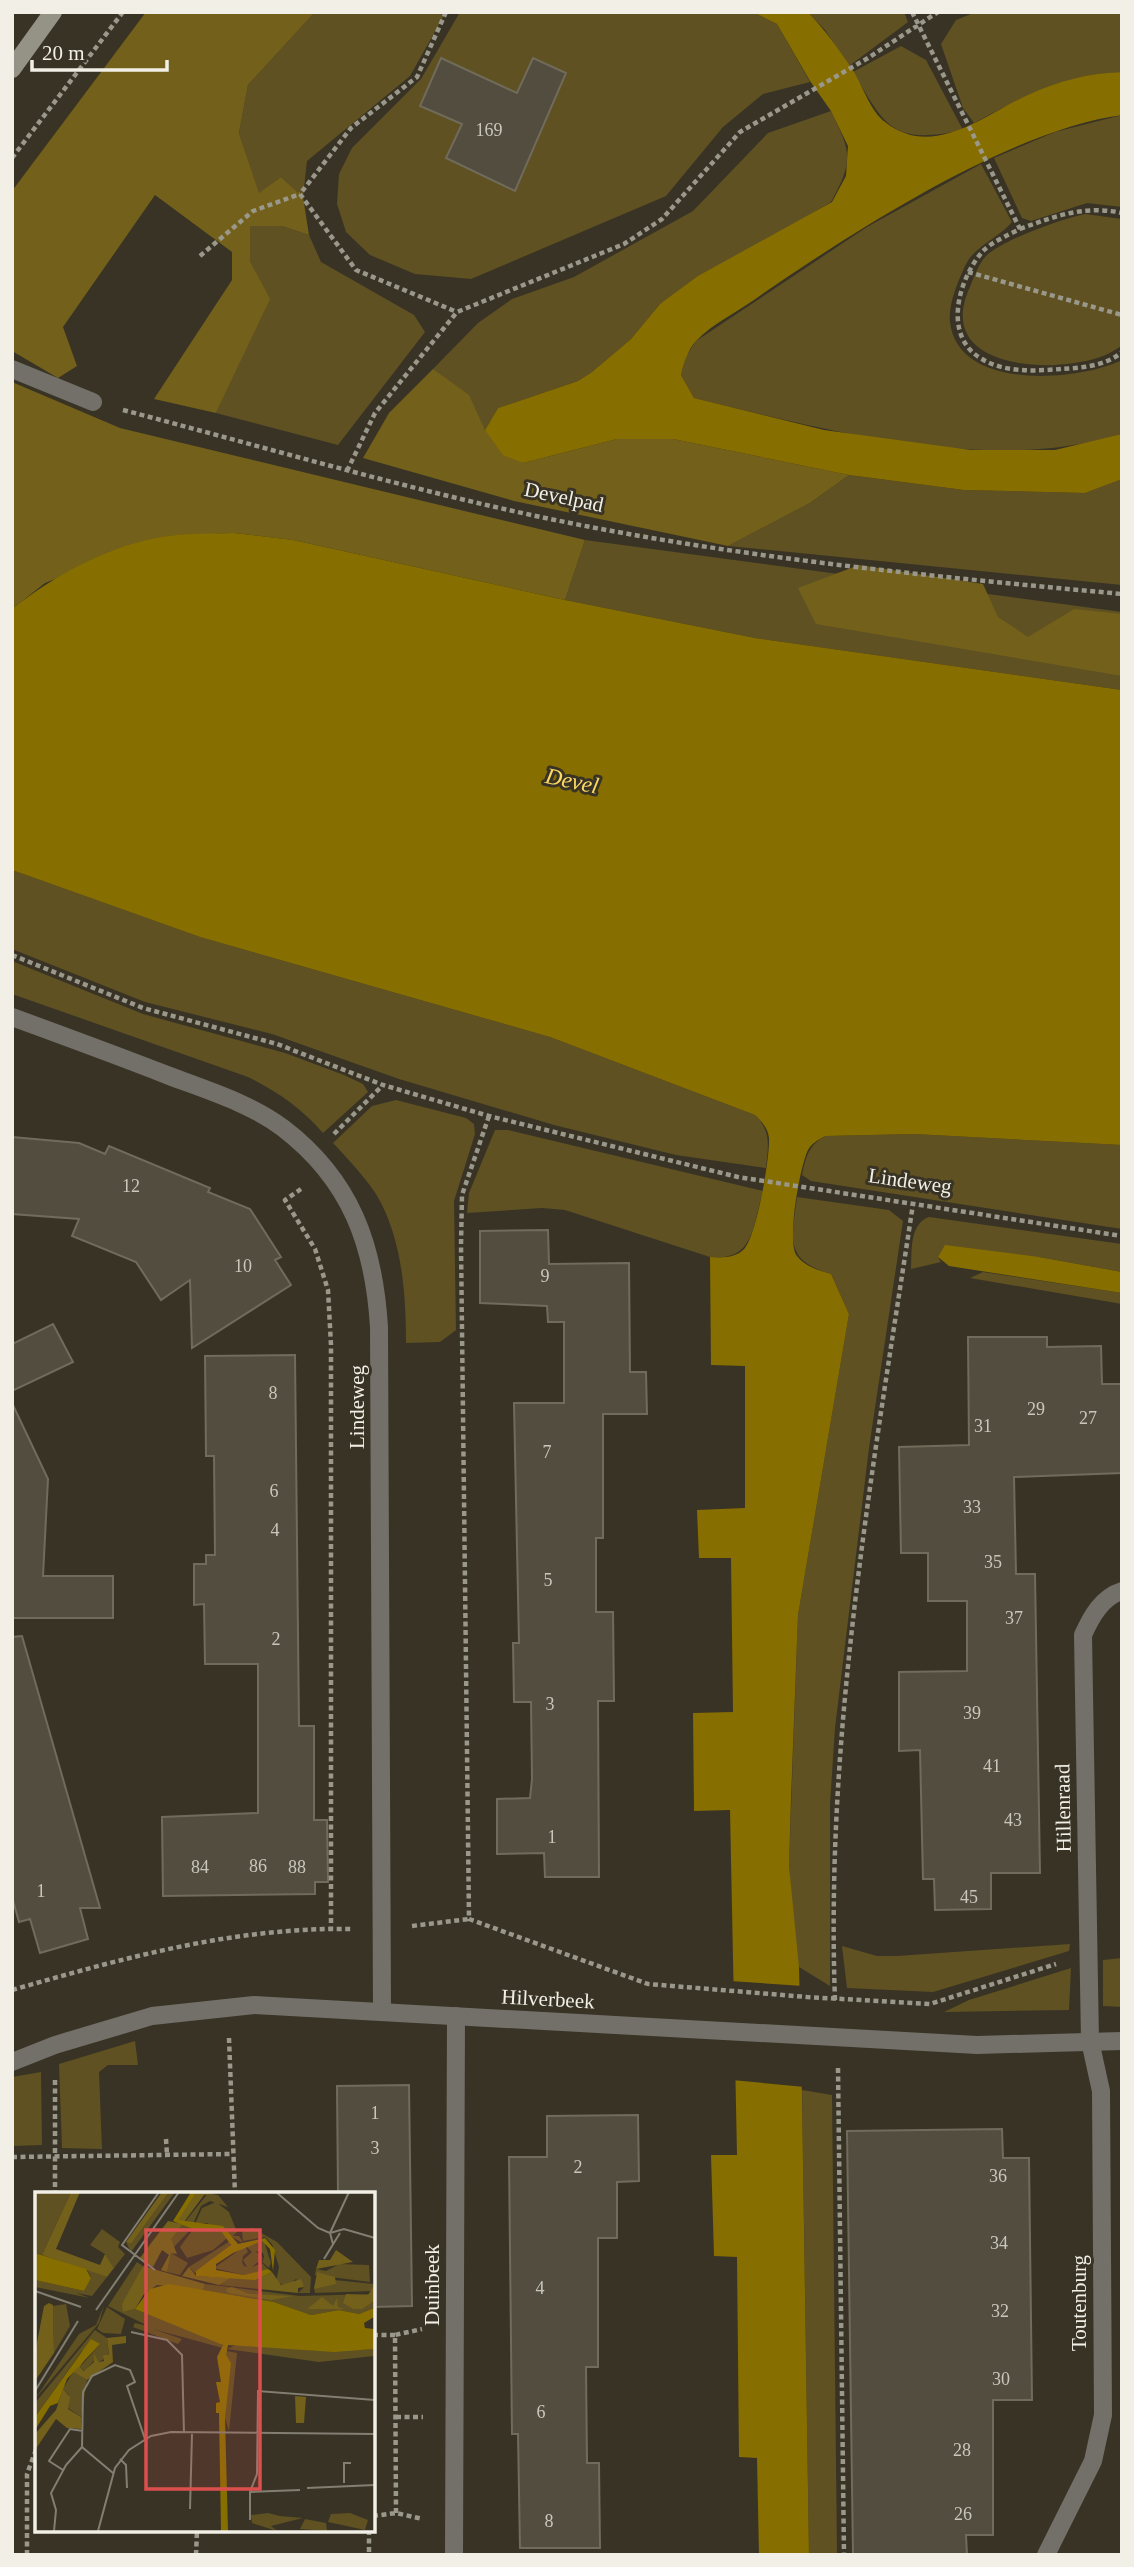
<svg xmlns="http://www.w3.org/2000/svg" width="1134" height="2567" font-family="Georgia,serif">
<rect width="100%" height="100%" fill="#383325"/>
<path fill="#5f5122" d="M315 12H446L410 76 307 161 303 197 281 177 259 194 239 133 248 85Z
M460 12H753L777 24 810 82 763 94 723 127 666 196 471 279 415 274 370 255 346 232 337 204 339 174 352 148 421 79Z
M808 12H904L908 22 849 66 825 30Z
M976 12H1122V72C1070 74 1019 99 974 123L963 108 941 44 956 20Z
M901 46 926 60 963 130C893 145 886 128 853 72Z
M831 111C851 152 854 160 831 202L660 304 631 339 592 372 578 381 498 408 485 430 433 369 478 323 512 299 574 277 693 211 768 133Z
M1122 115V207L1087 203 1031 221 1022 218 994 158 1055 132Z
M981 164 1012 222C998 239 975 245 965 266 958 282 948 304 950 322 958 392 1079 381 1122 360V434C988 475 826 430 694 398L681 375 686 356 696 341 867 227Z
M1085 214 1122 219V345C1104 360 1078 363 1056 365 1008 367 942 352 969 289 974 278 978 264 986 256 1004 239 1062 219 1085 214Z
M250 226H282L309 235 321 262 414 315 425 332 338 445 216 413 269 299 250 261Z
M849 475 964 490 1085 493 1121 479 1122 585 728 546 810 503Z
M585 540 1122 612V690L755 638 565 600Z
M12 870 200 937 550 1037 755 1115C772 1132 768 1147 766 1168L676 1155 554 1125 399 1079 272 1034 145 1002 12 949Z
M12 961 143 1014 285 1053 344 1075 363 1084 368 1092 323 1133C301 1108 278 1092 248 1077L12 994Z
M396 1100 466 1118 474 1124 475 1134 454 1201 456 1330 440 1342 406 1343C406 1294 402 1237 376 1194 364 1176 348 1159 333 1143L372 1106Z
M495 1130H508L763 1191C753 1224 755 1262 710 1257L565 1210 542 1208 467 1213 469 1193Z
M914 1134 1122 1145V1229L811 1181 802 1175C806 1157 808 1146 825 1136Z
M797 1197 889 1210 903 1221 869 1448 835 1728 830 1804V1986L799 1967 796 1959 789 1866 798 1615 849 1314 831 1274C783 1260 792 1238 797 1197Z
M929 1217 1122 1244V1272L1039 1257H938L941 1262 911 1269C912 1252 909 1224 929 1217Z
M983 1272 1122 1293V1304L970 1278Z
M1070 1944 1069 1951 933 1992 847 1988 842 1946 877 1956H897Z
M1122 1958V2007L1103 2006V1960Z
M1071 1968 1069 2010 944 2012 969 2000Z
M135 2041 138 2065H108L99 2072 102 2149 62 2148 59 2064Z
M41 2072 42 2145 12 2146V2077Z
M802 2090 832 2095 837 2555H809Z"/>
<path fill="#73601a" d="M146 12H315L248 85 239 133 259 193 281 177 303 197 309 235 282 226H250V261L270 299 216 413 154 399 232 280V252L155 195 63 327 77 366 58 378 12 351V191Z
M433 369 469 395 485 430 523 463 617 439H673L849 475 810 503 728 546 514 501 363 458 389 413Z
M12 382 120 428 585 540 565 600 293 540 234 533 168 536 45 583 12 609Z
M859 565 983 584 998 617 1028 637 1074 609 1122 614V676L816 624 798 588Z"/>
<path fill="#876e00" d="M753 12H808C826 31 840 51 854 72 863 87 871 112 885 122 933 160 984 115 1028 95 1058 81 1089 73 1122 72V115C1010 130 854 231 761 295 741 310 713 323 696 341 687 351 684 363 681 375L694 398 824 430 971 450H1055L1122 434V479L1085 493 964 490 849 475 673 439H617L523 463 503 455 485 430 498 408 578 381 592 372 631 339 660 304 698 276 832 202 846 176 848 146 831 111 810 81 777 24Z
M234 533 293 540 565 600 755 638 1122 690V1145L914 1134 825 1136C818 1140 812 1143 808 1150 800 1166 786 1243 797 1256 806 1267 818 1270 831 1274L849 1314 798 1615 791 1799 789 1866 799 1967 802 2097 809 2555H759L757 2458 739 2457 737 2257 714 2256 711 2155H737L730 1810 694 1811 693 1713 733 1712 731 1558H699L697 1510 745 1508V1366L711 1365 710 1257C722 1258 737 1258 745 1248 757 1233 770 1158 769 1138 768 1128 762 1122 755 1115L550 1037 200 937 12 870V609C56 574 112 544 168 536 190 533 212 534 234 533Z
M945 1245 1039 1257 1122 1272V1293L949 1266 938 1257Z"/>
<path fill="#383325" d="M730 1981 803 1986 805 2087 732 2080Z"/>
<path fill="#524d3e" stroke="#706b5b" stroke-width="2" d="M441 58 517 93 533 58 566 73 515 191 446 158 462 124 420 106Z
M12 1137 79 1143 105 1154 109 1146 210 1188 208 1192 250 1209 281 1257 275 1260 291 1285 192 1348 190 1280 161 1300 136 1262 72 1236 79 1219 12 1214Z
M548 1230 549 1264 629 1263 630 1372H646L647 1414H603V1538H596V1612H613L614 1701H598L599 1877H545L544 1853 497 1854V1799L530 1798 532 1779 531 1702H514L513 1643H519L514 1403H564V1322H548L547 1306 480 1303V1231Z
M53 1324 73 1362 12 1391V1344Z
M968 1337H1047V1347L1101 1346 1102 1384H1122V1473L1014 1477 1016 1574H1035L1040 1873H991V1909L935 1910 934 1879H923L920 1750 899 1751V1672L967 1671V1601H928V1553H901L899 1447 969 1445Z
M295 1355 299 1726H314V1820H327L328 1882H315V1894L163 1896 162 1817 258 1813V1664H205L204 1604 194 1605V1564H206V1555H215L214 1456H206L205 1356Z
M12 1403 48 1479 43 1576H113V1618H12Z
M22 1636 100 1908H80L88 1939 40 1953 30 1919 19 1922 12 1897V1637Z
M409 2085 412 2306 373 2307V2194H338L337 2086Z
M638 2115 639 2181 617 2182V2238H598V2367H586L587 2463H599L600 2548H520L518 2434H512L509 2157H547V2116Z
M1002 2129 1003 2158H1029L1032 2400H993V2535H966L967 2555H853L847 2131Z"/>
<g fill="none" stroke-linecap="round" stroke-linejoin="round">
<path stroke="#9a978b" stroke-width="4.5" stroke-dasharray="5 3.5" stroke-linecap="butt" d="M446 12 417 77 351 128 300 194 356 270 457 312
M912 12 1020 229C1008 235 992 242 983 251 958 279 942 337 982 359 1005 373 1035 371 1061 369 1081 368 1106 366 1122 352
M12 158 123 12
M1020 229C1055 216 1084 205 1122 213
M200 256 253 211 300 194
M968 272 1122 315
M123 410C272 449 419 493 570 523 752 559 937 577 1122 594
M347 471 375 413 457 312 624 244 662 219 740 132 868 58 938 12
M12 955 143 1008 277 1044 383 1085 489 1116 738 1177 1122 1236
M489 1116 462 1195 461 1245 469 1919 648 1984 807 1997 930 2004 1056 1964
M334 1134 383 1085
M301 1189 285 1200 315 1249 328 1290 331 1345V1929
M412 1926 469 1919
M12 1990C124 1958 234 1927 351 1929
M835 2000C825 1732 873 1468 913 1204
M229 2038 235 2194
M838 2068 844 2555
M55 2080V2194
M166 2139 167 2155
M12 2157 233 2154
M373 2335H395
M396 2417H423
M396 2513 395 2335 422 2329
M373 2516 396 2513 423 2519
M369 2530V2555
M27 2555V2474L37 2447
M196 2555 197 2530"/>
<path stroke="#727069" stroke-width="18" d="M12 369 93 402
M12 1017C64 1036 116 1055 167 1075 206 1090 250 1103 283 1128 351 1180 374 1245 379 1327L382 2010
M454 2555 456 2016
M1046 2555 1093 2461 1103 2415 1101 2091 1090 2041 1083 1635C1091 1617 1102 1597 1122 1591"/>
<path stroke="#727069" stroke-width="18" d="M12 2062 55 2045 152 2016 254 2005 977 2045 1122 2041"/>
<path stroke="#959286" stroke-width="18" d="M12 69 53 12"/>
</g>
<g text-anchor="middle" dominant-baseline="central" stroke-width="6" stroke-linejoin="round" paint-order="stroke">
<g font-size="18" fill="#c9c6bc">
<text x="489" y="130">169</text>
<text x="131" y="1186">12</text>
<text x="243" y="1266">10</text>
<text x="545" y="1276">9</text>
<text x="273" y="1393">8</text>
<text x="1036" y="1409">29</text>
<text x="1088" y="1418">27</text>
<text x="983" y="1426">31</text>
<text x="547" y="1452">7</text>
<text x="274" y="1491">6</text>
<text x="972" y="1507">33</text>
<text x="275" y="1530">4</text>
<text x="993" y="1562">35</text>
<text x="548" y="1580">5</text>
<text x="1014" y="1618">37</text>
<text x="276" y="1639">2</text>
<text x="550" y="1704">3</text>
<text x="972" y="1713">39</text>
<text x="992" y="1766">41</text>
<text x="1013" y="1820">43</text>
<text x="552" y="1837">1</text>
<text x="258" y="1866">86</text>
<text x="200" y="1867">84</text>
<text x="297" y="1867">88</text>
<text x="41" y="1891">1</text>
<text x="969" y="1897">45</text>
<text x="375" y="2113">1</text>
<text x="375" y="2148">3</text>
<text x="578" y="2167">2</text>
<text x="998" y="2176">36</text>
<text x="999" y="2243">34</text>
<text x="540" y="2288">4</text>
<text x="1000" y="2311">32</text>
<text x="1001" y="2379">30</text>
<text x="541" y="2412">6</text>
<text x="962" y="2450">28</text>
<text x="963" y="2514">26</text>
<text x="549" y="2521">8</text>
</g>
<g font-size="21" fill="#f1efe6" stroke="#383325">
<text transform="translate(564 497) rotate(12)">Develpad</text>
<text transform="translate(910 1181) rotate(8)">Lindeweg</text>
<text transform="translate(357 1407) rotate(-90)">Lindeweg</text>
<text transform="translate(1063 1808) rotate(-91)">Hillenraad</text>
<text transform="translate(548 1999) rotate(3)">Hilverbeek</text>
<text transform="translate(432 2285) rotate(-90)">Duinbeek</text>
<text transform="translate(1079 2303) rotate(-90)">Toutenburg</text>
</g>
<g font-size="23" font-style="italic" fill="#fcd962" stroke="#383325">
<text transform="translate(572 781) rotate(12)">Devel</text>
</g>
</g>
<g transform="translate(35 2192)">
<rect width="340" height="340" fill="#383325"/>
<path d="M0 0H36L7 63 0 61ZM134 0H140L96 60 91 50 96 52ZM173 1 183 3 193 15 175 9 166 14 158 32 150 30ZM181 10 194 20 202 40 198 44H204L208 51 172 31 160 32 167 16ZM148 32 157 36 137 57 136 46ZM159 36 186 39 192 46 178 58 152 66 145 55ZM217 36 242 50 276 85 275 101H263L269 95 261 87 252 94 241 90 244 75 237 52 230 45 208 49 207 40ZM67 37 85 50 83 55 90 62 79 76 70 62 55 53ZM195 49V58L170 75 160 81 154 75ZM229 49 236 71 234 76 227 70 229 65 228 61 220 59 228 66 217 75 227 71 233 77 229 79 209 83 179 76 210 54 213 60 208 64 207 70 209 74 212 75 208 68 217 60 211 54ZM136 61 153 71 145 83 132 80ZM102 70 108 74 88 120 100 117 187 151 188 156 118 137 147 147 143 152 98 135 100 131 113 134 73 114ZM304 72 334 73 335 90 280 83 281 77 291 79ZM52 78 72 85 57 104 41 101 55 106 0 95V88L49 99 56 85ZM196 86H224V97L184 93ZM299 88 339 92V99L280 101 279 95ZM170 92 265 104 339 102V116L324 122 304 118 276 123 239 110 168 98ZM31 112 35 134 19 161 18 114ZM69 113 64 131 0 207 44 142 61 133ZM72 115 90 127 86 142 68 141 62 137ZM60 138 72 146 74 164 64 170 61 166 50 179 45 175 65 152 47 159 0 225V211ZM203 152 286 159 339 157V164L284 170 192 157ZM191 159 202 161 194 239 190 226ZM38 180 52 188 46 225 33 216 34 203 28 197ZM233 321 245 324 268 326 236 334 242 339 217 331 216 323ZM315 321 333 328 330 338 293 330 296 322ZM270 327 291 331 292 339 265 337Z" fill="#5f5122"/>
<path d="M36 0H45L21 57 65 73 70 62 79 76 72 85 7 63ZM127 0H134L96 52 91 50ZM162 0H186L169 3 149 30 142 28ZM133 29 148 32 136 47 142 62 136 61 132 80 126 78 134 63 127 58 118 75 104 67ZM301 58 318 70 281 77 284 68H295ZM108 74 170 92 168 98 122 93 109 102 100 117 88 120 87 112ZM154 75 161 84 196 86 184 93 147 84ZM237 80 246 93 266 87 269 95 263 96V101L224 97V86ZM282 80 300 85 301 92 279 97ZM339 94V109L327 117H318L308 111 311 102 333 103ZM197 95 214 102 258 104 236 108 193 101 191 97ZM287 105 298 114 302 106 303 115 310 117H272ZM14 111 18 113 19 161 0 189V161L9 114ZM91 144V151L77 153 78 170 52 188 38 180 52 164 45 175 49 179 59 170V162L64 170 69 169 68 163H74L72 146ZM28 197 35 205 33 217 46 225V237L32 236 21 227 0 258V242L21 218ZM260 204 271 205 269 231H261Z" fill="#73601a"/>
<path d="M156 0H162L143 28 188 34 203 52 230 46 240 58 238 79 235 57 227 49 198 61 181 72V78L209 83 233 77 237 80 220 88 161 84V79L196 53 186 39 158 37 138 29ZM0 61 51 77 56 86 49 99 0 88ZM134 92 239 110 276 123 304 118 324 122 339 116V125L329 131 330 136 339 137V157L299 160 193 153 191 163 196 171 190 226 193 339H186L184 221H181V211L185 210 181 190H186L182 165 188 153 100 117 115 97ZM56 147 65 152 32 187 23 211 15 214 0 238V225Z" fill="#876e00"/>
<path fill="none" stroke="#827e72" stroke-width="2" d="M241 0 283 36 295 41 298 52M295 41 309 37 340 46M295 41 314 0M289 67 305 41M120 78 87 53 124 0M0 99 46 115M61 118 144 0M96 140 132 148 147 163 149 241M0 199 43 129M85 267 91 273 92 296M28 278 14 269 35 237 48 239M78 281 47 255 48 200 57 184 80 173 95 178 100 190 92 194 110 247M309 291V271H316M272 296 340 293M215 300 265 298M155 317 157 242M215 328V300L222 282 223 199 340 208M19 339 21 318 16 301 31 273 47 255M63 339 80 276 94 258 116 244 136 240 340 242"/>
<path fill="#db504e" fill-opacity="0.15" stroke="#db504e" stroke-width="3.5" d="M111 38H225V297H111Z"/>
<rect width="340" height="340" fill="none" stroke="#f1efe6" stroke-width="3.5"/>
</g>
<rect width="1134" height="2567" fill="none" stroke="#f1efe6" stroke-width="28"/>
<path d="M32 60v10h135v-10" fill="none" stroke="#f1efe6" stroke-width="3.5"/>
<text x="42" y="60" font-size="21" fill="#f1efe6" stroke="#383325" stroke-width="5" paint-order="stroke">20 m</text>
</svg>
